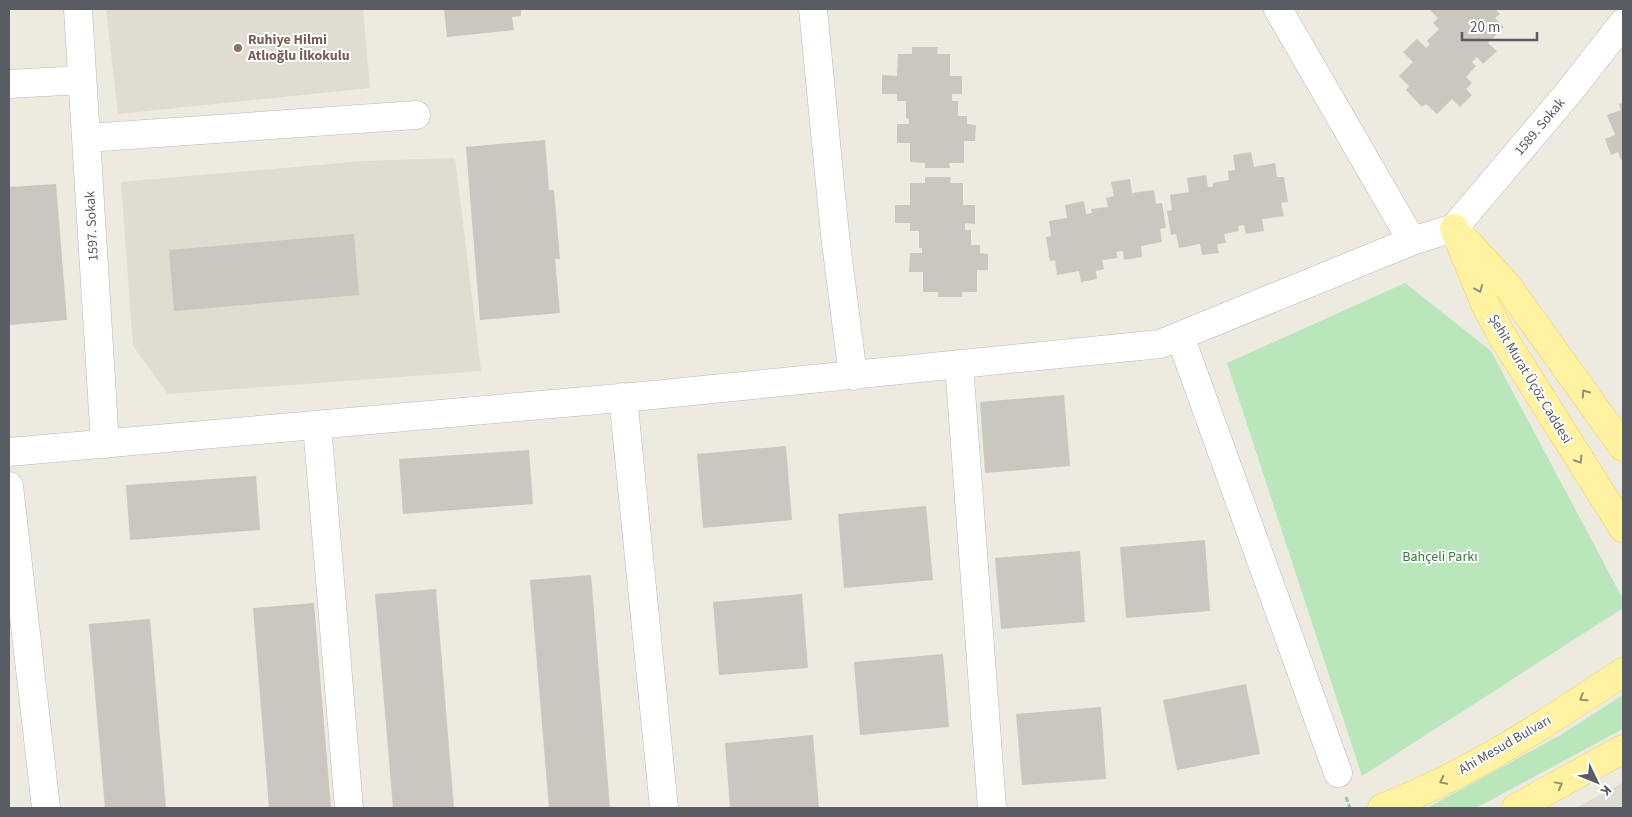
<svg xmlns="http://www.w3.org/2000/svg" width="1632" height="817" font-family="'Source Sans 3',sans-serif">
<rect width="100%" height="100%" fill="#edeae0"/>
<path fill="#dfdcd0" d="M106 9H363L370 88 118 114Z
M455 158 481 371 168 394 133 346 121 182 363 161Z
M1623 782V808H1576Z"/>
<path fill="#bae6bb" d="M1405 283 1491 351 1623 599V608L1362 776 1227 363Z
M1623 695V728L1619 731 1476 808H1427L1559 736Z"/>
<path fill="#c9c7bf" d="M444 9H521V16L512 17 514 30 447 37Z
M1429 9H1495L1500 14 1495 18 1504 27 1488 43 1497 51 1483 64 1477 57 1472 62 1476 66 1466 77 1472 83 1466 89 1472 95 1460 107 1452 99 1437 114 1426 104 1422 107 1406 90 1409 86 1399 76 1413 62 1403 52 1417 39 1426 48 1430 44 1427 41 1439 29 1433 23 1438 18Z
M912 47H938L937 54H950V76H962V94H952V101H958V116H967V124L976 125 975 141H964V163H949L950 168H925V163L910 162V143H897V124H909V119L906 118V101H897V94H882V75L897 76 898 54H912Z
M1623 103V159L1621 160 1618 152 1611 155 1605 139 1615 135 1607 115 1621 110 1619 104Z
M545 140 549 190H554L560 259H555L560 313 480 320 466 147Z
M1251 152 1254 167 1275 163 1277 177H1284L1288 202 1281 203 1284 216 1262 219 1264 231 1246 234 1244 225 1238 226 1239 231 1224 234 1226 243 1217 244 1219 253 1202 255 1200 244 1179 248 1176 234 1171 235 1167 211 1172 210 1170 195 1189 192 1187 178 1206 175 1208 187H1213V183L1229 180 1228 171 1235 170 1233 155Z
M925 177H951L950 183H963V205H975V224L965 223V230H971V245H980V253L988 254V270H977V292H962V297H938V292H923V272H909L910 253H922V248H919V231H910V223H895V205H910V183H925Z
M1130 179 1132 193 1154 190 1156 204 1162 203 1166 228 1160 229 1162 242 1141 246 1142 257 1124 260 1123 251 1116 252 1118 258 1102 260 1104 269 1096 271 1097 279 1081 282 1079 271 1057 275 1055 260 1050 261 1046 237 1051 236 1049 221 1067 218 1065 205 1084 201 1086 214 1092 213 1091 209 1108 207 1106 198 1114 196 1111 182Z
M56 184 67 320 9 325V187Z
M354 234 359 295 174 311 169 250Z
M1064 395 1070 466 985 473 980 402Z
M786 446 792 520 703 528 697 454Z
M529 450 533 504 403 514 399 459Z
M256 476 260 530 130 540 126 485Z
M926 506 933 580 844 588 838 514Z
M1205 540 1210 611 1126 618 1120 547Z
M1080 551 1085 622 1001 629 995 558Z
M591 575 610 808H549L530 580Z
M436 589 454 808H393L375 594Z
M802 594 808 668 719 675 713 602Z
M314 603 331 808H269L253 608Z
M150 619 166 808H105L89 624Z
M943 654 949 727 860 735 854 662Z
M1246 684 1260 754 1177 770 1163 700Z
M1101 707 1106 779 1022 785 1016 714Z
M813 735 819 808H730L725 743Z"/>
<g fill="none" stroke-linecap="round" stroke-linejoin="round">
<g stroke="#b6b8bd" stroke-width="29">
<path id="minor" d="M78 9 105 444
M813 9 835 235 853 376
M1278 9 1412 241
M9 84 82 80
M87 138 416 115
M1180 336 1338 773
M959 364 992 808
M623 397 664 808
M317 425 349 808
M9 452 643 396 1160 344 1412 241 1454 228 1569 92 1623 23
M9 486 46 808"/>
</g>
<g stroke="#f8cd4e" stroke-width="29">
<path id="major" d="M1454 228 1485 304 1501 334 1623 528
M1465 240 1506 284 1623 447
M1382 808C1468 775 1547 723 1623 672
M1516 808 1623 749"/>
</g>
<path stroke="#93c7a3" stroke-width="3" stroke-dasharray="5 2.5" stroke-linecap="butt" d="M1346 797 1350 808"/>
<use href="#minor" stroke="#fff" stroke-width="28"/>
<use href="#major" stroke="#fff3a2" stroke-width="28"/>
</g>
<defs><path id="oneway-chevron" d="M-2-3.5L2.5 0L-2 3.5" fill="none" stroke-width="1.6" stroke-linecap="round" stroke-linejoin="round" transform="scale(1.25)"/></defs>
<g stroke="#939178">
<use href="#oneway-chevron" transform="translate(1479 289) rotate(68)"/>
<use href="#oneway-chevron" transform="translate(1585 393) rotate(-125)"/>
<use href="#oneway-chevron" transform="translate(1579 460) rotate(58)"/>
<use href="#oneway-chevron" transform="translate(1583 698) rotate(147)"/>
<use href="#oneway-chevron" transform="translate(1443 781) rotate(154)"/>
<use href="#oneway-chevron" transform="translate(1559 785) rotate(-29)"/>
</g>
<circle fill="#8d6e63" stroke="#fff" stroke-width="2" cx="238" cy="48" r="5"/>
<g text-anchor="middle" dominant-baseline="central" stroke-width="4" stroke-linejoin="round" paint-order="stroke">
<g font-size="14" font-weight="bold" fill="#785e54" stroke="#fff" text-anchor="start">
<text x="248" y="40">Ruhiye Hilmi<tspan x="248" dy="16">Atlıoğlu İlkokulu</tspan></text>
</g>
<g font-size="14" fill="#595c62" stroke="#fff">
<text transform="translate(1540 127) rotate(-50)">1589. Sokak</text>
<text transform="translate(92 226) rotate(-93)">1597. Sokak</text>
<text transform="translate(1530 379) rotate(59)">Şehit Murat Üçöz Caddesi</text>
<text transform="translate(1505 745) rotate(-30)">Ahi Mesud Bulvarı</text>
</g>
<g font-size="14" fill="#2f8236" stroke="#fff">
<text x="1440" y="557">Bahçeli Parkı</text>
</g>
</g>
<rect width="1632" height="817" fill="none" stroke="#595c62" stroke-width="20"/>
<g transform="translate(1597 782) rotate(133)" stroke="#ffffff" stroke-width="4" paint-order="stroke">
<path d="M0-4L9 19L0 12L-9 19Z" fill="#595c62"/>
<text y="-8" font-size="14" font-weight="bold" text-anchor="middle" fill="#595c62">K</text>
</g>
<path d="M1462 32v8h75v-8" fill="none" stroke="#595c62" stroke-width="2.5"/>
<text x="1470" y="32" font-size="15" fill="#595c62" stroke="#ffffff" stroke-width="4" paint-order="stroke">20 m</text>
</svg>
